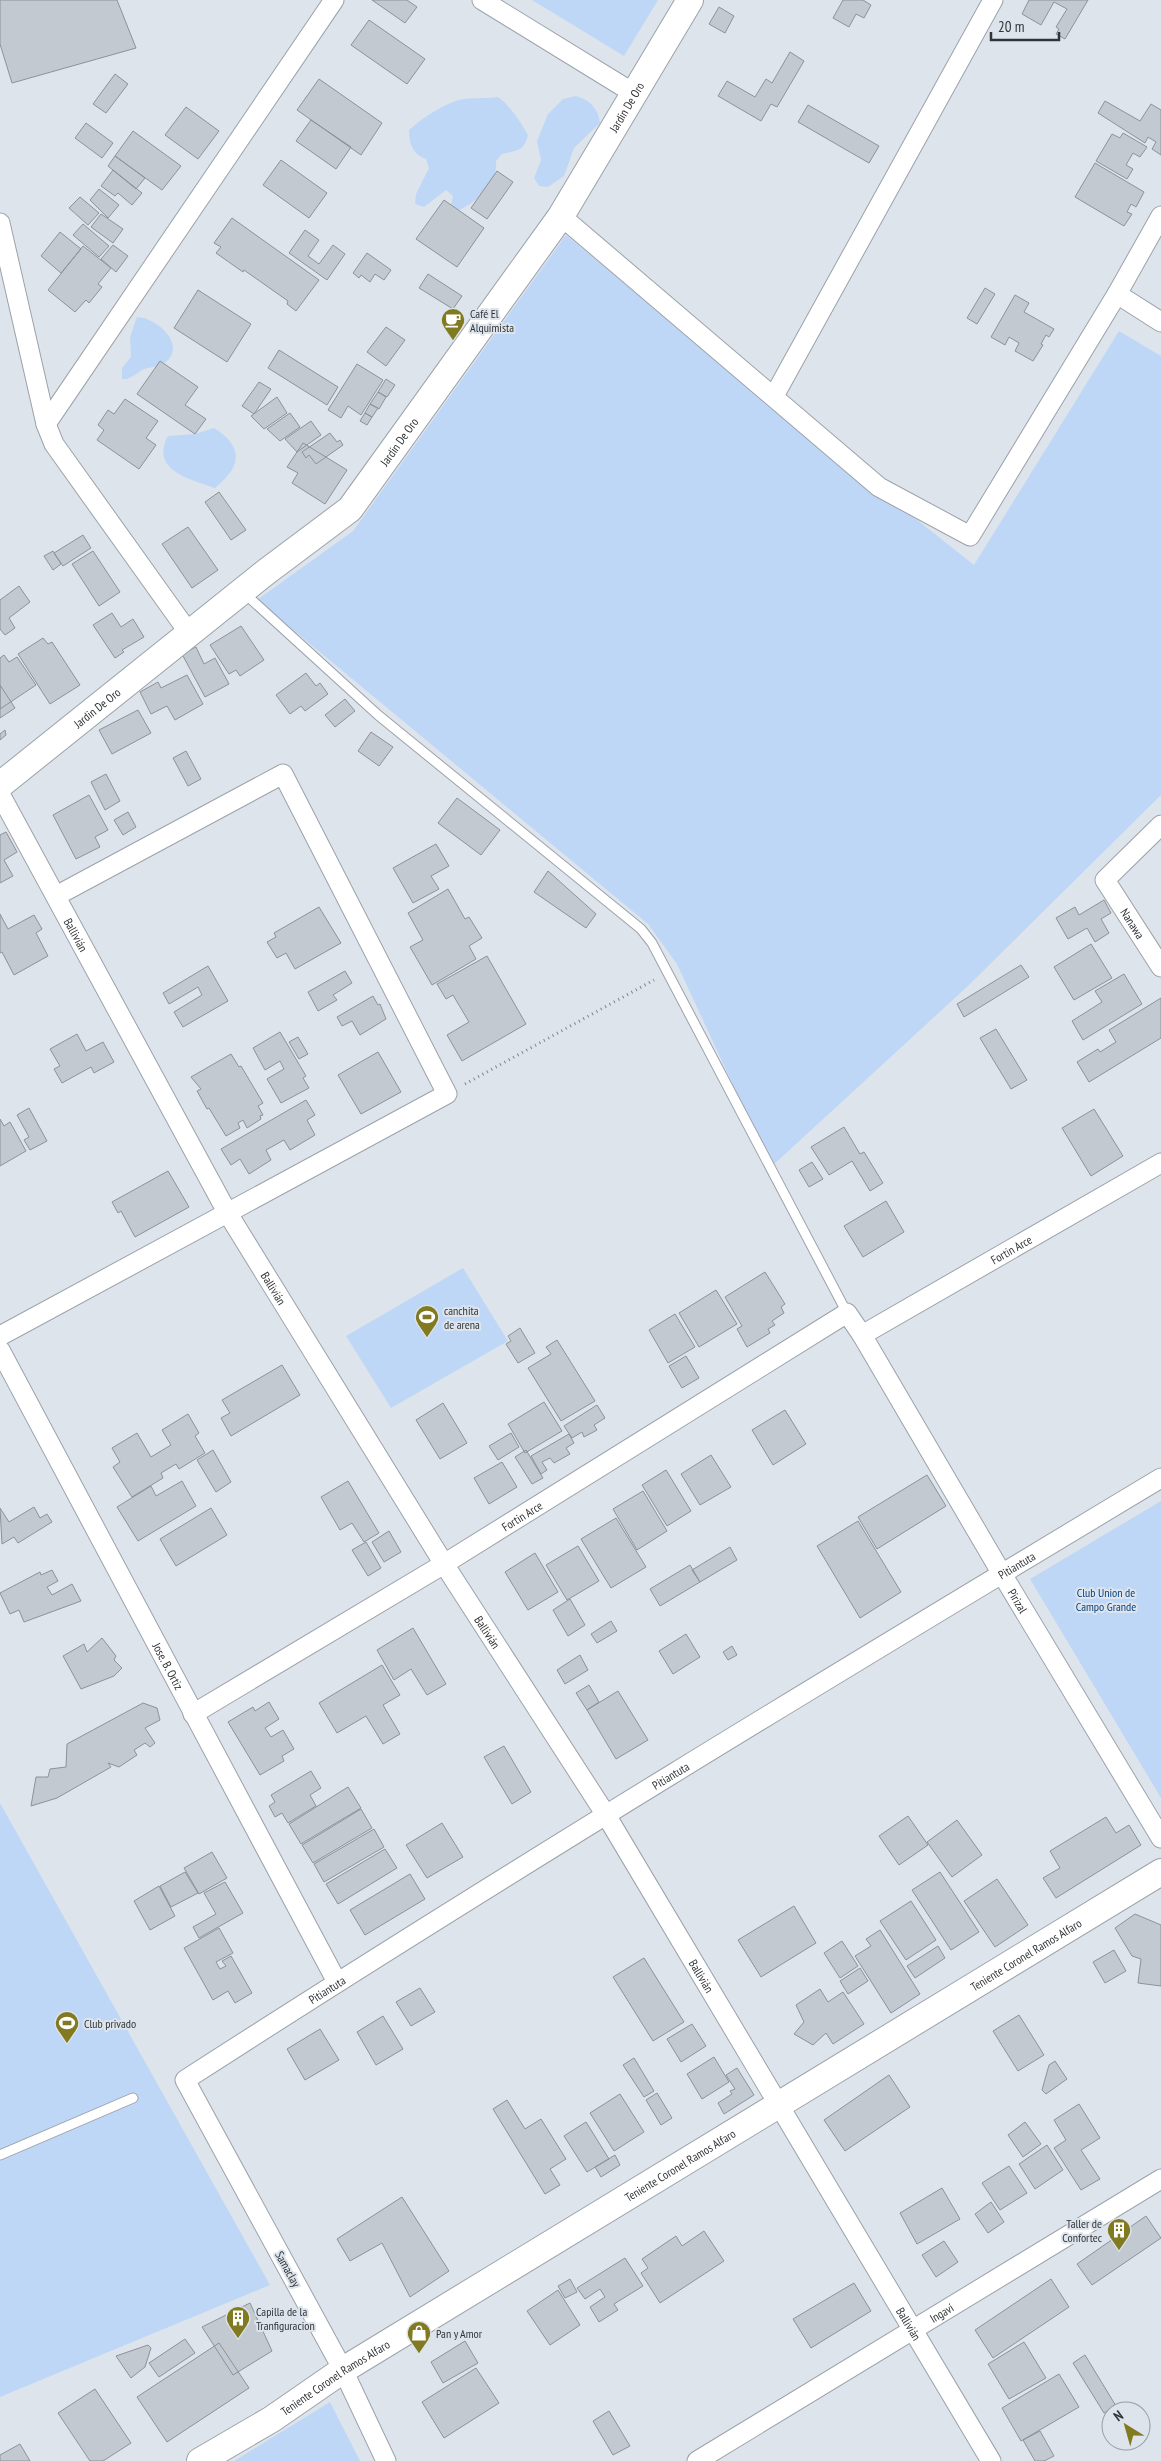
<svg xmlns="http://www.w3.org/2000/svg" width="1161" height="2461" font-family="'PT Sans Narrow',sans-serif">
<rect width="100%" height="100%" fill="#dde4ec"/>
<path fill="#bfd7f6" d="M532 0H658L624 56Z
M576 96C590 100 598 108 600 123L574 148 564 176 548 187 539 186 534 178 541 160 537 141 548 114 563 99Z
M498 97C509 104 522 124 528 135 524 152 517 150 502 154L496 161C498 184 478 201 459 210L451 205 453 196 446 190 424 207 415 204 416 194 429 168 426 159C412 154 409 143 409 130 422 118 442 105 459 100 472 97 486 99 498 97Z
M566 235 767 401 974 565 1119 331 1161 356V795L969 985 771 1167 677 964 648 924 257 600 353 531Z
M137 317C154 317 184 341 169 359 163 366 152 367 144 369 138 372 133 377 127 379H122V368L131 357 130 337Z
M214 428C244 447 242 466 215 488 191 480 149 470 168 436L195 434Z
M463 1268 508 1341 391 1408 346 1336Z
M1161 1501V1798L1030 1579Z
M0 1803 270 2285 0 2397Z
M330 2402 360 2461H234Z"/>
<path fill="#c3c9d1" stroke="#8d929a" d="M0 0H117L136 48 12 83 0 44Z
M372 0H407L417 7 405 23Z
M843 0H863L871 5 864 18 856 14 849 27 833 18Z
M1029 0H1088L1065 39 1056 34 1059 29 1056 27 1067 9 1054 2 1041 25 1022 14Z
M719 7 734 16 725 33 709 24Z
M369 20 425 59 407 84 351 45Z
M790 52 804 61 777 107 771 104 761 121 718 96 727 81 755 97 766 79 772 83Z
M115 74 128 84 106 113 93 104Z
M319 79 382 123 361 155 297 110Z
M1105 101 1140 121 1151 104 1161 110V155L1152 149 1156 142 1148 137 1145 143 1098 113Z
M808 105 879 146 869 163 798 122Z
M186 107 219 131 198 159 165 135Z
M311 120 351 147 336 169 296 141Z
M86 123 113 143 102 158 75 138Z
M133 131 181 166 162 190 115 156Z
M1123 133 1147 147 1140 157 1133 153 1126 165 1133 169 1127 179 1096 161 1112 134 1120 138Z
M115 156 145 178 136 189 108 166Z
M281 160 327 193 309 218 263 185Z
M1095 163 1144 192 1136 207 1131 204 1127 212 1132 214 1124 226 1075 197Z
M113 170 142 193 132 205 118 193 115 196 101 186Z
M497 171 513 182 487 219 471 208Z
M99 189 119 205 108 218 90 200Z
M80 197 99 213 88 225 69 208Z
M444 200 484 228 457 267 416 239Z
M101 214 123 229 113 243 91 227Z
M232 218 319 280 296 311 287 304 288 301 244 270 243 272 216 253 221 247 214 243Z
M83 224 109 246 99 257 73 235Z
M305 230 319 240 308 256 319 264 333 245 345 254 327 280 289 253Z
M60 232 81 249 61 273 41 256Z
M113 245 128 256 116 272 101 259Z
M83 246 111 268 98 284 102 287 89 303 86 300 75 312 48 290Z
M367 253 391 270 384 280 375 274 370 282 361 275 359 278 353 273Z
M428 274 462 296 453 309 419 288Z
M985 288 995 294 977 324 967 318Z
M198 290 251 324 227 362 174 328Z
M1015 295 1029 303 1024 312 1054 329 1049 337 1046 335 1041 344 1043 345 1033 361 1015 351 1019 343 1009 337 1005 345 991 337Z
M386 327 405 340 386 366 367 352Z
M279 350 338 387 327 405 268 368Z
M160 361 198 387 185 405 206 419 195 434 137 394Z
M357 364 383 380 361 415 348 406 341 418 328 410Z
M386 379 395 385 387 397 378 392Z
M259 382 271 389 254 414 242 406Z
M378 392 386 397 379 409 370 404Z
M277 397 287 413 264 429 251 416Z
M125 399 158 421 146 438 156 445 139 469 97 440 104 430 98 425 108 410 114 414Z
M370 404 378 408 372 417 365 413Z
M290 413 300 427 280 441 267 429Z
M365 413 372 417 367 425 360 421Z
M311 421 321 435 297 452 285 439Z
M330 433 337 442 340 440 343 445 316 464 309 455 306 458 302 452Z
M303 443 347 470 325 504 292 483 298 473 287 467Z
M219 492 246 530 231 540 205 502Z
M188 527 218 570 192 588 162 544Z
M83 535 91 548 63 566 54 553Z
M53 551 61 564 53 570 44 556Z
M93 551 120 592 99 606 72 564Z
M19 586 30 602 9 618 15 628 5 635 0 629V600Z
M112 613 121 627 133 619 144 637 122 650 124 652 115 658 93 625Z
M241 626 264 660 240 676 236 670 229 674 210 645Z
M43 638 48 644 52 642 80 685 50 704 18 654Z
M196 647 204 664 215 658 229 684 205 697 182 654Z
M4 655 9 662 17 657 36 685 0 709V658Z
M306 673 316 686 320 683 328 694 305 711 301 706 290 714 276 695Z
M187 675 203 704 175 720 167 706 151 714 140 692 158 682 161 688Z
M0 685 15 708 0 718Z
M345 699 355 711 335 727 325 715Z
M138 710 151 733 112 754 99 730Z
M5 730 6 735 0 740V734Z
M371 732 393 747 379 766 358 751Z
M186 751 201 779 188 786 173 758Z
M106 774 120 801 105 810 91 782Z
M89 795 108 830 95 837 100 847 76 859 53 815Z
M457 798 500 830 481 855 438 823Z
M128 812 136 827 123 835 114 820Z
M6 832 17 852 4 860 13 876 0 883V835Z
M436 844 449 866 431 876 439 889 413 903 393 868Z
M548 871 596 914 586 928 534 892Z
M448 889 465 919 469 917 482 938 469 946 476 959 432 985 410 947 423 940 408 913Z
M1104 900 1111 913 1101 919 1109 933 1095 942 1087 928 1068 939 1056 918 1075 907 1079 915Z
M319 907 341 943 295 969 286 953 277 958 267 942 276 937 274 933Z
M0 914 8 929 34 915 42 929 36 933 48 956 14 975 2 952 0 953Z
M1091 944 1112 978 1074 1000 1054 967Z
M487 956 526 1024 462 1061 447 1035 469 1022 453 995 446 999 437 984Z
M1021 965 1029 977 964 1017 957 1004Z
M208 966 228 1001 183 1027 174 1012 202 995 198 987 169 1004 163 993Z
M345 971 352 983 333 995 337 1000 318 1011 308 992Z
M1124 974 1142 1004 1083 1040 1072 1021 1102 1002 1095 991Z
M373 996 378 1005 380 1004 386 1019 360 1035 352 1021 342 1026 337 1017Z
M1161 998V1038L1089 1082 1077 1062 1098 1049 1100 1052 1116 1042 1109 1030Z
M996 1029 1027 1080 1011 1089 980 1038Z
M280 1032 306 1076 303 1078 309 1088 281 1103 267 1079 284 1069 280 1061 265 1070 253 1048Z
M77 1034 86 1051 103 1042 114 1062 94 1073 91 1067 62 1083 54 1069 60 1066 50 1049Z
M298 1037 308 1054 299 1059 289 1042Z
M378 1052 401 1092 361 1114 338 1075Z
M231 1054 239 1067 241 1066 263 1103 258 1106 263 1115 260 1116 261 1119 247 1128 243 1120 238 1123 240 1128 226 1136 209 1108 207 1109 197 1091 201 1089 191 1077Z
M306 1100 315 1115 307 1120 315 1135 290 1150 284 1140 266 1150 271 1160 249 1174 240 1159 231 1165 221 1149Z
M29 1108 47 1141 30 1150 24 1140 29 1137 17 1115Z
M1094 1109 1123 1156 1091 1176 1062 1128Z
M0 1119 4 1126 10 1122 26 1151 0 1166Z
M844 1127 860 1154 864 1152 883 1183 870 1191 852 1161 829 1175 811 1147Z
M812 1162 823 1179 809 1187 799 1170Z
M168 1171 189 1207 135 1237 121 1211 118 1213 112 1202Z
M886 1201 904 1232 863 1257 844 1226Z
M765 1272 785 1304 781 1307 784 1313 772 1321 775 1325 768 1329 770 1333 747 1347 737 1329 742 1326 725 1297Z
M716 1290 737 1324 699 1347 679 1313Z
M675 1314 695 1347 668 1363 649 1330Z
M520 1328 535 1353 518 1363 506 1344 511 1341 508 1336Z
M557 1340 595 1401 561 1421 528 1368 551 1354 546 1347Z
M686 1356 699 1378 682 1388 669 1366Z
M282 1365 300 1395 231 1436 221 1418 230 1413 222 1400Z
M544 1402 562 1431 525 1453 508 1424Z
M443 1403 467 1443 440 1459 416 1420Z
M597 1405 605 1418 594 1425 597 1430 584 1437 582 1432 572 1438 564 1426Z
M785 1410 806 1444 773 1465 752 1430Z
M188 1414 199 1433 195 1436 205 1453 179 1469 176 1464 161 1473 163 1478 132 1497 113 1467 120 1462 112 1448 137 1433 151 1457 171 1445 162 1430Z
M511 1433 519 1447 498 1460 489 1446Z
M569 1434 574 1443 566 1448 570 1454 554 1463 550 1458 542 1462 547 1470 541 1474 531 1456Z
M213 1450 231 1482 216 1492 197 1460Z
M526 1450 543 1478 532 1484 515 1457Z
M711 1455 731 1487 700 1505 681 1474Z
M502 1462 517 1487 489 1504 474 1478Z
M666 1470 691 1511 667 1526 642 1485Z
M927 1475 946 1506 877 1549 858 1517Z
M182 1481 196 1506 138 1541 117 1507 151 1486 156 1496Z
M348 1481 379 1533 364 1542 352 1523 340 1530 321 1497Z
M643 1491 667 1531 637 1550 613 1509Z
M34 1507 40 1518 47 1514 52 1522 18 1543 14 1537 2 1544 0 1508 9 1522Z
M211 1508 227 1535 176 1566 160 1539Z
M616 1518 646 1567 611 1588 581 1539Z
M858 1521 901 1592 860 1618 817 1546Z
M389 1531 401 1552 384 1562 372 1542Z
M366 1542 381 1568 368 1576 352 1550Z
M578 1546 599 1581 567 1600 546 1565Z
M730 1547 737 1560 700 1582 692 1570Z
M535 1553 558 1592 528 1610 505 1572Z
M690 1565 700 1582 660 1606 650 1589Z
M52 1570 58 1581 47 1587 52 1595 72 1584 81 1601 24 1622 19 1610 10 1614 0 1593 40 1572 41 1575Z
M570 1599 585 1625 568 1636 553 1610Z
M611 1621 617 1631 597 1643 591 1634Z
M413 1628 446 1684 427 1695 411 1669 394 1680 377 1650Z
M686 1634 700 1657 673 1674 659 1651Z
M102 1638 116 1656 114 1660 122 1668 114 1676 81 1689 63 1656 84 1644 87 1652Z
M732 1646 737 1655 728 1660 723 1652Z
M580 1655 588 1670 565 1684 557 1670Z
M382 1665 400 1695 383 1705 400 1734 383 1744 366 1716 337 1733 319 1703Z
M589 1685 599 1702 587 1710 576 1693Z
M618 1691 648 1740 616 1759 587 1710Z
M269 1702 279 1719 265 1728 271 1737 283 1730 294 1749 282 1756 284 1761 260 1775 228 1722 253 1707 255 1711Z
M143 1703 157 1708 160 1720 145 1728 155 1743 150 1747 145 1743 134 1750 137 1755 119 1767 108 1763 111 1767 57 1798 31 1806 36 1777H48L50 1769 66 1767 67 1744Z
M504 1746 531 1792 512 1804 484 1757Z
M311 1771 321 1788 310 1795 316 1806 288 1823 282 1813 275 1817 269 1806 275 1802 271 1795Z
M348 1787 361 1808 301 1844 289 1824Z
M361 1809 372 1828 313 1863 302 1845Z
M908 1816 928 1845 899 1865 879 1836Z
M1106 1817 1116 1833 1129 1825 1141 1845 1056 1898 1043 1878 1060 1868 1050 1851Z
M957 1820 982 1855 952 1877 927 1842Z
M442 1823 463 1857 427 1878 406 1845Z
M374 1829 384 1847 324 1882 314 1864Z
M385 1849 397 1868 338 1904 326 1884Z
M212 1852 227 1878 199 1894 184 1868Z
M185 1872 198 1893 171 1907 160 1886Z
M940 1872 979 1932 951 1950 912 1890Z
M410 1874 425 1899 365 1935 350 1910Z
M997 1879 1028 1925 995 1947 964 1901Z
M225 1882 243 1913 199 1938 193 1927 216 1914 204 1893Z
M159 1886 175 1916 150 1930 134 1901Z
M911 1901 936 1940 906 1960 880 1921Z
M794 1906 816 1943 761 1977 738 1940Z
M1135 1914 1161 1925V1986L1138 1983 1141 1959 1132 1956 1115 1928Z
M219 1928 233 1953 216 1962 220 1969 226 1966 222 1961 231 1956 252 1993 235 2003 228 1991 213 2000 184 1948Z
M880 1930 920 1994 891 2013 855 1956 871 1946 866 1939Z
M842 1941 858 1966 840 1978 824 1953Z
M938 1946 945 1958 915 1978 907 1966Z
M1114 1950 1126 1971 1105 1983 1093 1962Z
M644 1958 684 2022 653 2041 613 1977Z
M860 1968 868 1981 848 1994 840 1981Z
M420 1988 435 2012 411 2026 396 2002Z
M820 1989 828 2002 843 1992 864 2024 833 2044 826 2033 813 2045 794 2034 804 2022 796 2005Z
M1019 2015 1044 2055 1018 2071 993 2031Z
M383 2016 403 2049 376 2065 357 2032Z
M692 2024 706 2046 681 2062 667 2039Z
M320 2029 339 2060 305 2080 287 2049Z
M714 2057 729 2082 702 2099 687 2074Z
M634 2058 654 2091 644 2097 623 2065Z
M1055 2061 1067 2079 1046 2094 1042 2090 1049 2065Z
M737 2068 754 2095 724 2114 718 2103 732 2094 730 2091 735 2089 726 2075Z
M889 2075 910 2107 845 2151 824 2120Z
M657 2093 672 2118 661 2125 646 2100Z
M620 2094 644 2132 614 2151 590 2113Z
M507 2100 525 2129 541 2119 566 2159 550 2169 560 2185 545 2194 493 2109Z
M1079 2104 1100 2138 1081 2150 1100 2179 1081 2190 1054 2148 1066 2140 1054 2120Z
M586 2122 609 2159 587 2172 564 2136Z
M1025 2122 1041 2144 1023 2157 1008 2135Z
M1047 2145 1063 2170 1035 2189 1019 2164Z
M615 2155 620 2165 601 2177 595 2167Z
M1009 2166 1027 2193 1000 2210 982 2183Z
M942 2188 960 2219 917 2244 900 2213Z
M402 2197 449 2271 410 2297 382 2243 350 2261 337 2239Z
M991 2202 1004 2222 988 2233 975 2214Z
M1146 2216 1161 2238 1092 2285 1077 2264Z
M704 2231 724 2261 660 2303 641 2273 648 2268 642 2259 676 2236 682 2246Z
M944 2241 958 2262 936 2277 922 2255Z
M625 2258 643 2286 614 2304 618 2310 599 2322 590 2307 605 2297 600 2289 585 2299 577 2288Z
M570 2279 577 2292 565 2298 558 2286Z
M1051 2279 1069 2307 993 2358 975 2330Z
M854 2283 871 2311 811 2348 793 2319Z
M558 2290 580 2325 550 2345 527 2311Z
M250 2303 272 2351 233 2375 202 2327Z
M185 2339 195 2353 159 2377 149 2363Z
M465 2341 478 2363 443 2383 431 2362Z
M1024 2342 1046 2378 1009 2399 988 2364Z
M219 2343 249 2388 167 2442 137 2397Z
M148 2345 151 2348 145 2367 131 2378 116 2356Z
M1085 2355 1116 2406 1104 2413 1073 2363Z
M476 2368 499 2403 444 2438 422 2402Z
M1059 2374 1079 2407 1021 2441 1002 2408Z
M95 2389 131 2443 103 2461H90L58 2413Z
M609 2411 630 2446 613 2455 593 2421Z
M1040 2431 1054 2456 1044 2461H1035L1023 2440Z
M20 2444 30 2461H0V2455Z"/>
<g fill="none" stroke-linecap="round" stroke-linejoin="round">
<g stroke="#9ca2aa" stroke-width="11">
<path id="lane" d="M243 592 378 715 641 929 652 943 847 1313
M0 2155 133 2098"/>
</g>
<g stroke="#9ca2aa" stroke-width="21">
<g id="street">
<path d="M482 0 635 94"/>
<path d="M561 216 879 487 970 536 1117 294 1161 216"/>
<path d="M0 223 46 424 54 444 189 633"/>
<path d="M1117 294 1161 322"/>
<path d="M774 396 993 0"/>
<path d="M46 424 334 0"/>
<path id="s1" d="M0 794 227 1212 444 1564 606 1815 991 2461"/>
<path id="s2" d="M1161 825 1105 880 1161 967"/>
<path id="s3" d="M862 1335 1161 1163"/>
<path d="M0 1336 447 1094 283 774 56 896"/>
<path id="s4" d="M0 1350 337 1982"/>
<path id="s5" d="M193 1714 444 1564 847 1313 862 1335 1002 1574 1161 1838"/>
<path id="s6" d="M386 2461 343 2370 185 2080C506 1873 833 1675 1161 1478"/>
<path id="s7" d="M697 2461 1161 2179"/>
</g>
</g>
<g stroke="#9ca2aa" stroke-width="28">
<g id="secondary">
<path id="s8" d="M0 785 266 572 350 509 561 216 690 0"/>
<path id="s9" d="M200 2461 272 2419 343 2370 1161 1872"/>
</g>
</g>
<path stroke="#80858a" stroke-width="3" stroke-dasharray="1 4" stroke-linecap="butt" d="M465 1084 654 980"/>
<use href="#lane" stroke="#fff" stroke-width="9"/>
<use href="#street" stroke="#fff" stroke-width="19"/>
<use href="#secondary" stroke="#fff" stroke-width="26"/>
</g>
<defs>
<g id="cafe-pin" transform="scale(1.25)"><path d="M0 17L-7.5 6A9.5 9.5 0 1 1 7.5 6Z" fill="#817a20" stroke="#dde4ec"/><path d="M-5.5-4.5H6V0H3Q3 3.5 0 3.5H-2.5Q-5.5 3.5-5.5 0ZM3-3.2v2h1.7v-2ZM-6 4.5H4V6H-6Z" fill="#fff"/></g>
<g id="stadium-pin" transform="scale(1.25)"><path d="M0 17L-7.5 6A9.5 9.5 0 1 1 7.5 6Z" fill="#817a20" stroke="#dde4ec"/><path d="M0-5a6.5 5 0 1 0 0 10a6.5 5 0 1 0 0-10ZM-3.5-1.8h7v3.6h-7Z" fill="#fff"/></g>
<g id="building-pin" transform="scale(1.25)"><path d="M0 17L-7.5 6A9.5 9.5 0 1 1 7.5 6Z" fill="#817a20" stroke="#dde4ec"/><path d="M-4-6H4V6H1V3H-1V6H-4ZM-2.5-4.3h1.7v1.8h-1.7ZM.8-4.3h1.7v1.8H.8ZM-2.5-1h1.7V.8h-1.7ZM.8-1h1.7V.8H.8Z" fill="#fff"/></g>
<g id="shop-pin" transform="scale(1.25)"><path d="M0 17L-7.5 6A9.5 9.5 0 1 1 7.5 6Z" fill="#817a20" stroke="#dde4ec"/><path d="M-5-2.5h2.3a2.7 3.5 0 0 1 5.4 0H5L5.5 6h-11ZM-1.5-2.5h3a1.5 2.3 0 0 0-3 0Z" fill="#fff"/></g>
</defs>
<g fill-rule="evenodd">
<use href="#cafe-pin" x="453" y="320"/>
<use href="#stadium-pin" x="427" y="1317"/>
<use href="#stadium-pin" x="67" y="2023"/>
<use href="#building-pin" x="1119" y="2230"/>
<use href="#building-pin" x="238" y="2318"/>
<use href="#shop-pin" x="419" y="2333"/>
</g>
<g text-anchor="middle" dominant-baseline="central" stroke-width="4" stroke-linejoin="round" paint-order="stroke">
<g font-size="12" fill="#323538" stroke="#dde4ec">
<text stroke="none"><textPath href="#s8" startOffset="934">Jardin De Oro</textPath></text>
<text stroke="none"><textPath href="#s8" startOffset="529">Jardin De Oro</textPath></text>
<text stroke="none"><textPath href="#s8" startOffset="124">Jardin De Oro</textPath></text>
<text stroke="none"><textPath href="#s2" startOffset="130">Nanawa</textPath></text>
<text stroke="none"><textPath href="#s1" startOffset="160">Ballivián</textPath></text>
<text stroke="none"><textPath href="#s3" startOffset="172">Fortin Arce</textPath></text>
<text stroke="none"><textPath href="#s1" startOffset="565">Ballivián</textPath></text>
<text stroke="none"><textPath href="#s5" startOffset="384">Fortin Arce</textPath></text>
<text stroke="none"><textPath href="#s6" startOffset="1409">Pitiantuta</textPath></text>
<text stroke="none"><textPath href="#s5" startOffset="1102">Pirizal</textPath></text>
<text stroke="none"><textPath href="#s1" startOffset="970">Ballivián</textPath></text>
<text stroke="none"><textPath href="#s4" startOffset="358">Jose. B. Ortiz</textPath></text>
<text stroke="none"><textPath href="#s6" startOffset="1004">Pitiantuta</textPath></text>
<text stroke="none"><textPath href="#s9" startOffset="969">Teniente Coronel Ramos Alfaro</textPath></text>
<text stroke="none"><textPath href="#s1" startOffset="1375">Ballivián</textPath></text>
<text stroke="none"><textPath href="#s6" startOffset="599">Pitiantuta</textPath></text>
<text stroke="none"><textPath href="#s9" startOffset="564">Teniente Coronel Ramos Alfaro</textPath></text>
<text transform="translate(288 2269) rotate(61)">Samaclay</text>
<text stroke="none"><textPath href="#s7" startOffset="286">Ingavi</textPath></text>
<text stroke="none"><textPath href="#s1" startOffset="1780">Ballivián</textPath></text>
<text stroke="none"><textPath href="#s9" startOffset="159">Teniente Coronel Ramos Alfaro</textPath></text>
</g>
<g font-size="12" fill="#323538" stroke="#dde4ec" text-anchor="start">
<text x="470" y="313">Café El<tspan x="470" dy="14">Alquimista</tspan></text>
<text x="444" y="1310">canchita<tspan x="444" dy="14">de arena</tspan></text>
<text x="84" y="2023">Club privado</text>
<text x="1102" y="2223" text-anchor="end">Taller de<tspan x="1102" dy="14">Confortec</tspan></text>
<text x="256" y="2311">Capilla de la<tspan x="256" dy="14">Tranfiguracion</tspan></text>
<text x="436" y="2333">Pan y Amor</text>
</g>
<g font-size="12" fill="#094280" stroke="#dde4ec">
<text x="1106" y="1592">Club Union de<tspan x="1106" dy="14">Campo Grande</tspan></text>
</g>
</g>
<g transform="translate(1126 2426) rotate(323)"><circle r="24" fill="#dde4ec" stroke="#999ea4"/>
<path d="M0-4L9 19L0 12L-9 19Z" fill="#817a20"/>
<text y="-8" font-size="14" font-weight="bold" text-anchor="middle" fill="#323538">N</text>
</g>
<path d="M991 32v8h68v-8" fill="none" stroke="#323538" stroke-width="2.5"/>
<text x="998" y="32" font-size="15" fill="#323538" stroke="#dde4ec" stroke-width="4" paint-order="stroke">20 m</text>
</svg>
